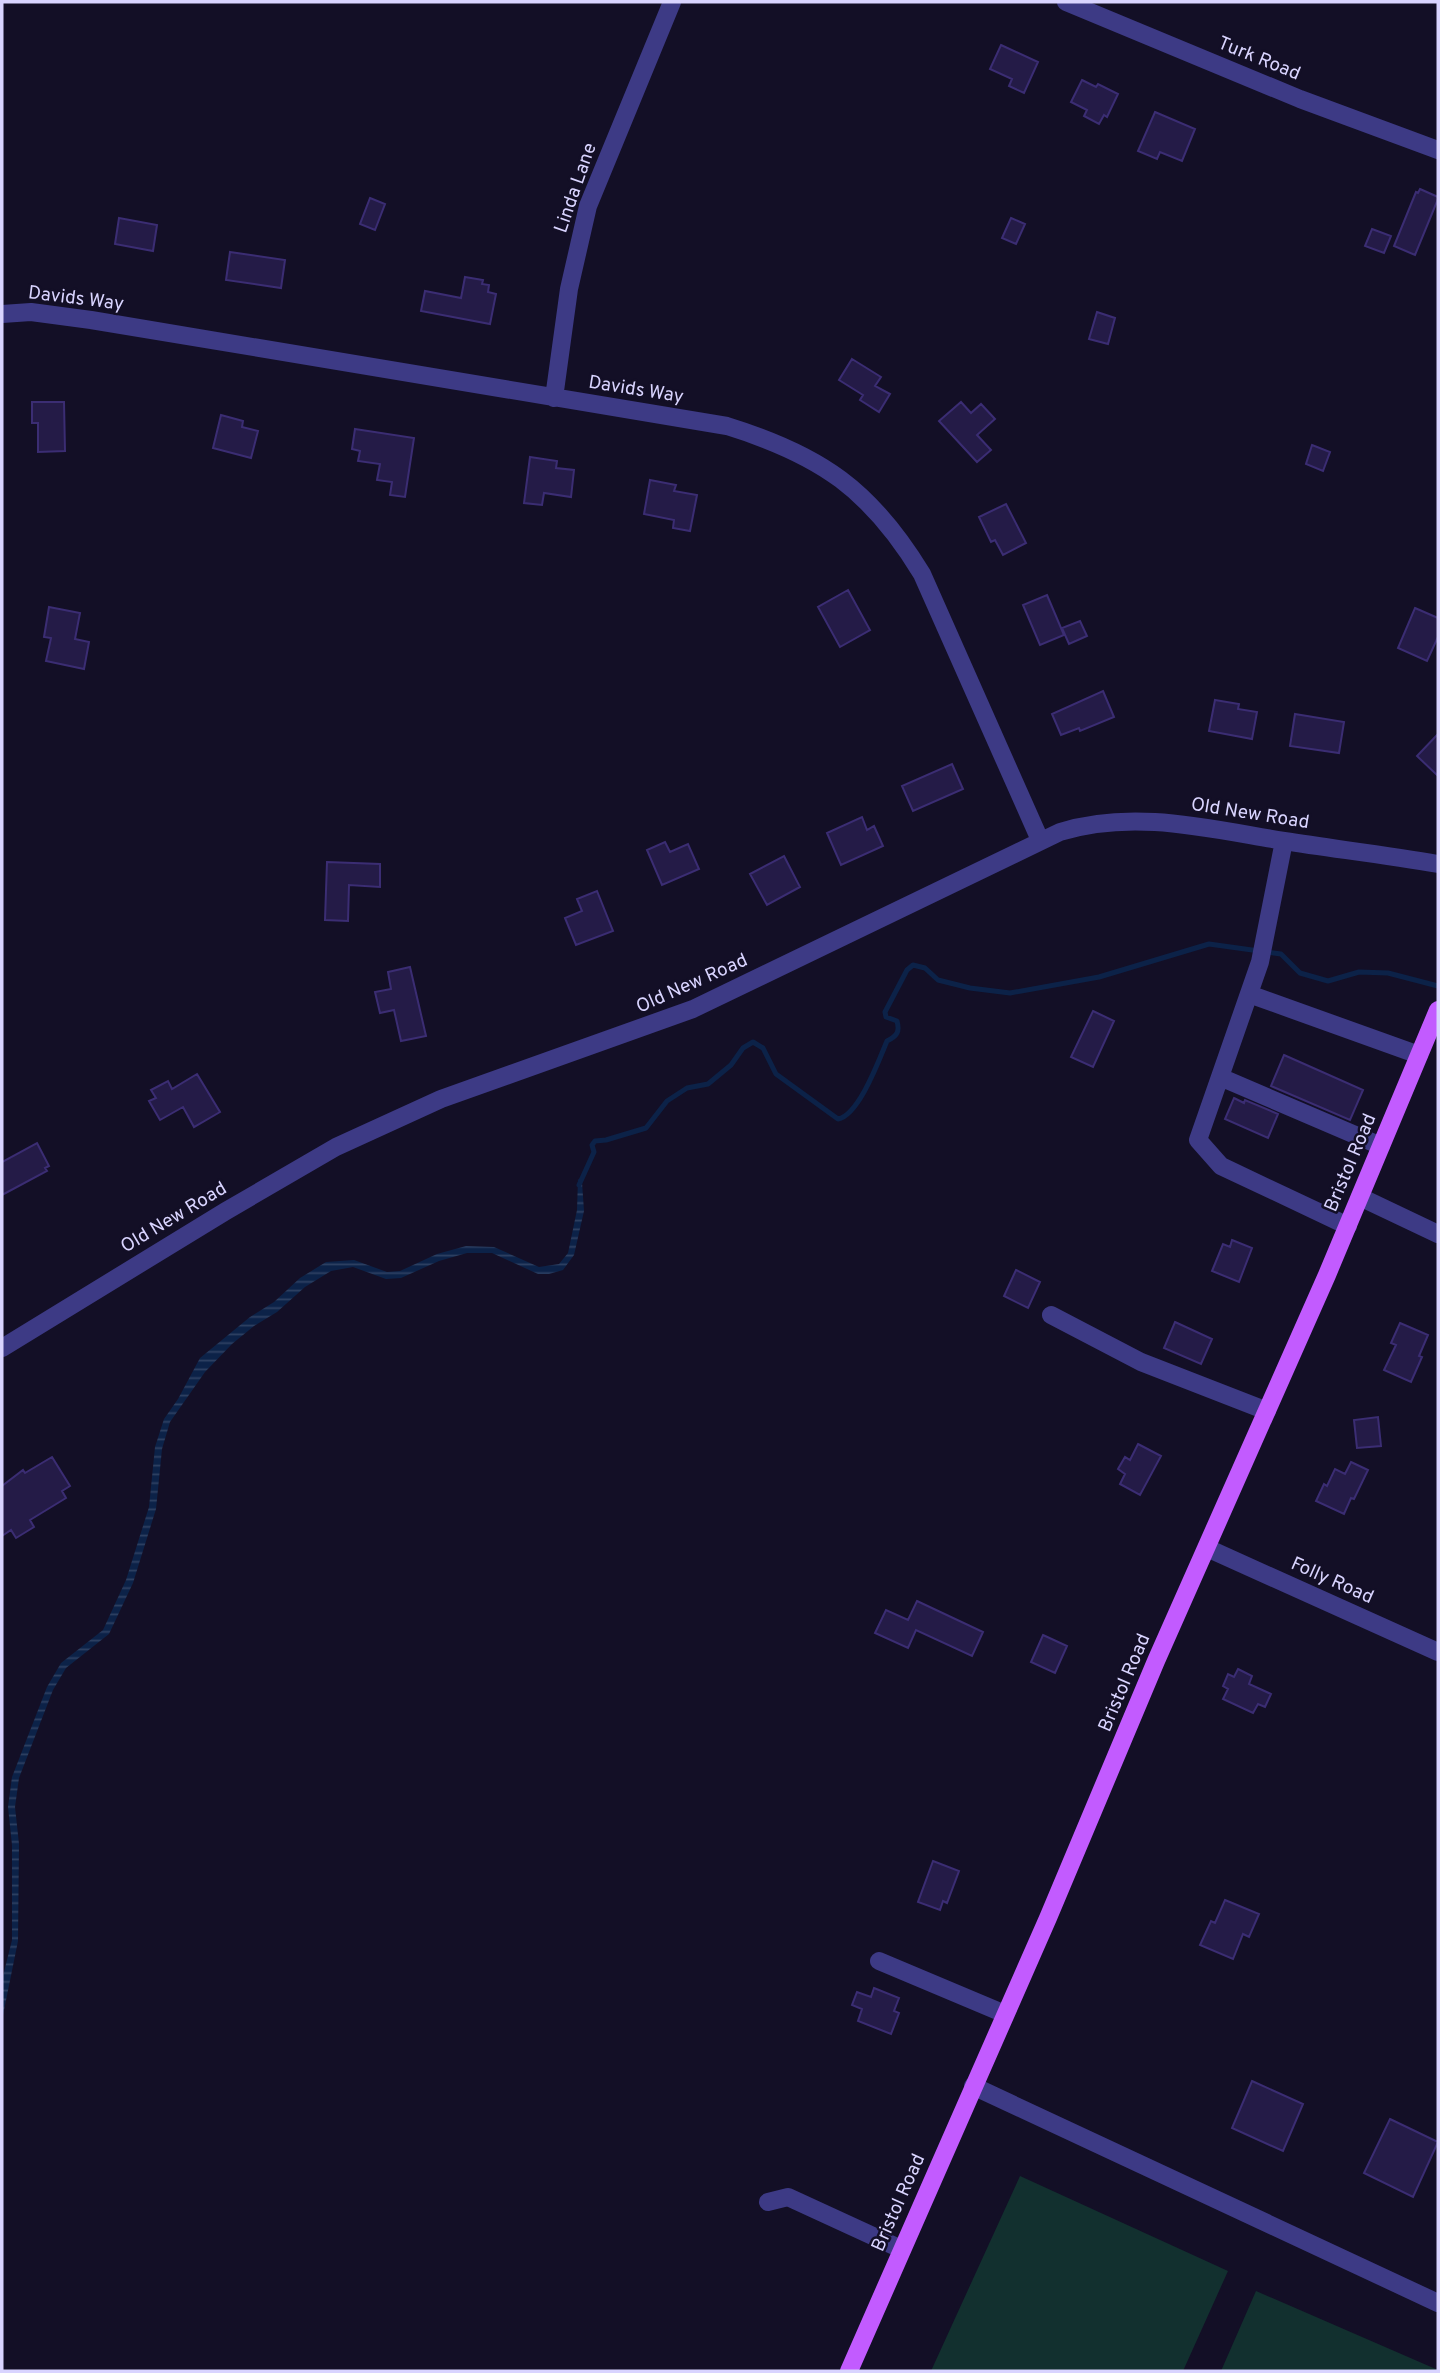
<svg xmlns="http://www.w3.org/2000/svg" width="1440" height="2373" font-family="Overpass,sans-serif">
<defs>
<pattern id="water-rules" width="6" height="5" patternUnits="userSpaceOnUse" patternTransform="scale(1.75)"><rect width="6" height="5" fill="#0c2248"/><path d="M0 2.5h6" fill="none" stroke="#2f4163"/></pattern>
</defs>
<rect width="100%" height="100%" fill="#130f26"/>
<path fill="#12302f" d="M1020 2176 1228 2271 1183 2371H931Z
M1256 2291 1438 2370V2371H1221Z"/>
<path fill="url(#water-rules)" d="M578 1179 582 1182 584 1211 574 1255 563 1270 549 1274H538L492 1253H467L439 1261 401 1278 386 1279 353 1267 331 1271 305 1287 277 1312 254 1326 232 1344 205 1372 170 1422 162 1449 156 1509 133 1583 109 1634 66 1668 53 1690 19 1778 15 1807 19 1844 18 1941 2 2020V1980L12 1940V1845L8 1807 12 1777 47 1687 61 1663 103 1630 126 1580 149 1507 155 1447 164 1419 178 1399 200 1358 250 1317 274 1302 300 1278 326 1262 354 1260 387 1272 400 1271 437 1254 466 1246 494 1247 539 1267 559 1264 568 1253 577 1210Z"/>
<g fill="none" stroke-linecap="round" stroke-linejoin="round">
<path stroke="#0c2248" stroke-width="5" d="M579 1185 594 1152 592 1145 595 1141 606 1140 646 1128 667 1101 687 1088 708 1084 731 1065 743 1048 753 1042 763 1048 776 1074 838 1119C859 1115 879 1060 887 1041 897 1036 900 1032 897 1021L886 1017 885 1012 907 970 913 965 925 968 938 980 970 988 1010 993 1099 977 1209 944 1281 954 1300 973 1328 981 1359 972 1388 973 1438 986"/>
</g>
<path fill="#241b47" stroke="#3b2d73" stroke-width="2" d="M1001 45 1038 62 1024 93 1009 86 1012 79 990 69Z
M1082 80 1096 87 1098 84 1118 94 1107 117 1104 115 1099 124 1084 116 1087 110 1071 102Z
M1155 112 1195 129 1182 161 1160 152 1157 159 1138 151Z
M1420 189 1438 197V199L1415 255 1394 246 1416 192 1418 193Z
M370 198 385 204 375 230 360 224Z
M119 218 157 225 153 251 115 244Z
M1011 218 1025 224 1016 244 1002 238Z
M1372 229 1391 236 1384 253 1365 246Z
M230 252 285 260 281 288 226 280Z
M465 277 483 280 482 284 489 285 488 292 496 294 490 324 421 311 425 291 461 298Z
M1097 312 1115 318 1108 344 1089 339Z
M852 359 881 377 875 386 890 394 879 412 860 400 863 395 839 380Z
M32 402H64L65 451 38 452V423H32Z
M961 402 971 413 981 404 995 419 977 435 991 450 977 462 939 421Z
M221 415 243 421 242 427 258 431 251 458 213 448Z
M355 429 414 438 405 497 390 495 392 482 377 480 380 464 358 461 360 451 352 449Z
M1312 445 1330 452 1323 471 1306 464Z
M530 457 557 461 556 468 574 470 571 497 544 493 542 505 524 503Z
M650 480 676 485 674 491 697 495 690 531 673 528 674 520 644 514Z
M1006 504 1026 543 1003 555 995 540 991 542 979 517Z
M848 590 870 630 840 647 818 607Z
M1047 595 1064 635 1040 645 1023 605Z
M49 607 80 613 75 639 89 642 84 669 46 661 51 638 44 637Z
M1415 608 1438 618V637L1427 661 1398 648Z
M1080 621 1087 636 1069 644 1062 628Z
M1103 691 1114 717 1080 731 1079 728 1061 735 1052 714Z
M1215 700 1239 704 1238 709 1257 712 1252 739 1209 731Z
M1295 714 1344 722 1339 753 1290 746Z
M1438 734V776L1417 756Z
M952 764 963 789 913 811 902 786Z
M862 817 867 830 874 826 883 846 841 865 827 833Z
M665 842 670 852 688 844 699 869 662 885 647 850Z
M784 856 800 887 767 905 750 874Z
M327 862 380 864V887L349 885 348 921 325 920Z
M597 891 613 931 576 945 565 918 582 911 577 899Z
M410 967 426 1036 401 1041 394 1010 380 1013 375 992 391 989 388 972Z
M1093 1011 1114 1021 1093 1067 1071 1057Z
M1284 1055 1363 1090 1350 1120 1271 1086Z
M197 1074 220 1112 194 1127 183 1107 160 1120 149 1101 156 1098 151 1090 168 1081 172 1089Z
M1234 1098 1244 1103 1245 1100 1278 1114 1268 1138 1225 1119Z
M37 1143 49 1166 45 1168 47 1171 2 1195V1162Z
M1232 1240 1252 1248 1239 1282 1212 1271 1223 1244 1230 1247Z
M1016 1270 1040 1282 1028 1308 1004 1296Z
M1175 1322 1212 1339 1201 1364 1164 1348Z
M1400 1323 1428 1335 1419 1356 1422 1357 1411 1382 1384 1370 1396 1345 1391 1343Z
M1378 1417 1381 1446 1357 1448 1354 1420Z
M1138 1444 1161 1456 1140 1495 1120 1484 1125 1474 1118 1469 1125 1457 1130 1460Z
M52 1457 70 1486 62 1491 66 1498 30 1520 34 1527 16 1538 11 1530 2 1536V1486L23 1470 25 1473Z
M1351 1462 1368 1470 1354 1499 1351 1498 1344 1514 1316 1501 1324 1484 1327 1486 1335 1469 1345 1474Z
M917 1601 983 1632 972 1656 916 1630 908 1648 875 1633 886 1610 908 1620Z
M1043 1635 1067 1646 1055 1673 1031 1662Z
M1238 1669 1252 1676 1249 1684 1271 1694 1265 1707 1258 1704 1253 1713 1223 1699 1228 1689 1223 1686 1228 1674 1234 1677Z
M933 1861 959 1871 947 1903 943 1901 940 1910 918 1902Z
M1225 1900 1259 1914 1249 1937 1243 1934 1233 1959 1200 1945 1211 1921 1215 1923Z
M874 1988 899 1998 894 2011 899 2013 891 2034 858 2021 862 2009 852 2005 857 1992 871 1997Z
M1252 2081 1303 2104 1283 2151 1232 2128Z
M1390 2119 1438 2142 1413 2197 1364 2173Z"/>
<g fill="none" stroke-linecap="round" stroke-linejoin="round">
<path stroke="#3d3a85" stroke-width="18" d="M1066 2 1300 99 1438 150
M2 314 31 312 91 320 727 426C821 455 871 490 922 574L1040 840
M554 398 569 289 588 206 672 2
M1284 841 1260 962 1198 1140 1221 1166 1348 1226
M1249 994 1419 1055
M1220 1077 1381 1146
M1360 1197 1438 1234
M1051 1315 1141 1362 1267 1411
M2 1348 226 1211 336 1147 441 1099 693 1009 1060 832C1134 809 1210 829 1284 841 1335 849 1387 855 1438 864
M1207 1548 1438 1652
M879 1961 1005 2014
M973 2086 1438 2303
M768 2202 788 2197 901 2249"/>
<path stroke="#c25bff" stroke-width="18" d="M849 2371 1048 1918 1156 1661 1327 1275 1438 1010"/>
</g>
<g text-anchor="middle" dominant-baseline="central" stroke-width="5" stroke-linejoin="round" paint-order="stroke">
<g font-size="19" fill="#d9d4ff" stroke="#130f26">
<text transform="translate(1259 59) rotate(22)">Turk Road</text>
<text transform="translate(576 188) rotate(-71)">Linda Lane</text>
<text transform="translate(76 299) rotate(7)">Davids Way</text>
<text transform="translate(636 390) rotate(9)">Davids Way</text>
<text transform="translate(1250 814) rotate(9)">Old New Road</text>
<text transform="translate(692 984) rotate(-24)">Old New Road</text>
<text transform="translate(1351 1163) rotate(-67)">Bristol Road</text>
<text transform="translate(174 1218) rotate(-31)">Old New Road</text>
<text transform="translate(1332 1581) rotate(24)">Folly Road</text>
<text transform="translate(1125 1683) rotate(-67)">Bristol Road</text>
<text transform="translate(899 2203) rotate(-66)">Bristol Road</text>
</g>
</g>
<rect width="1440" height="2373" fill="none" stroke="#d9d4ff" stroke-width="7"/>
</svg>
